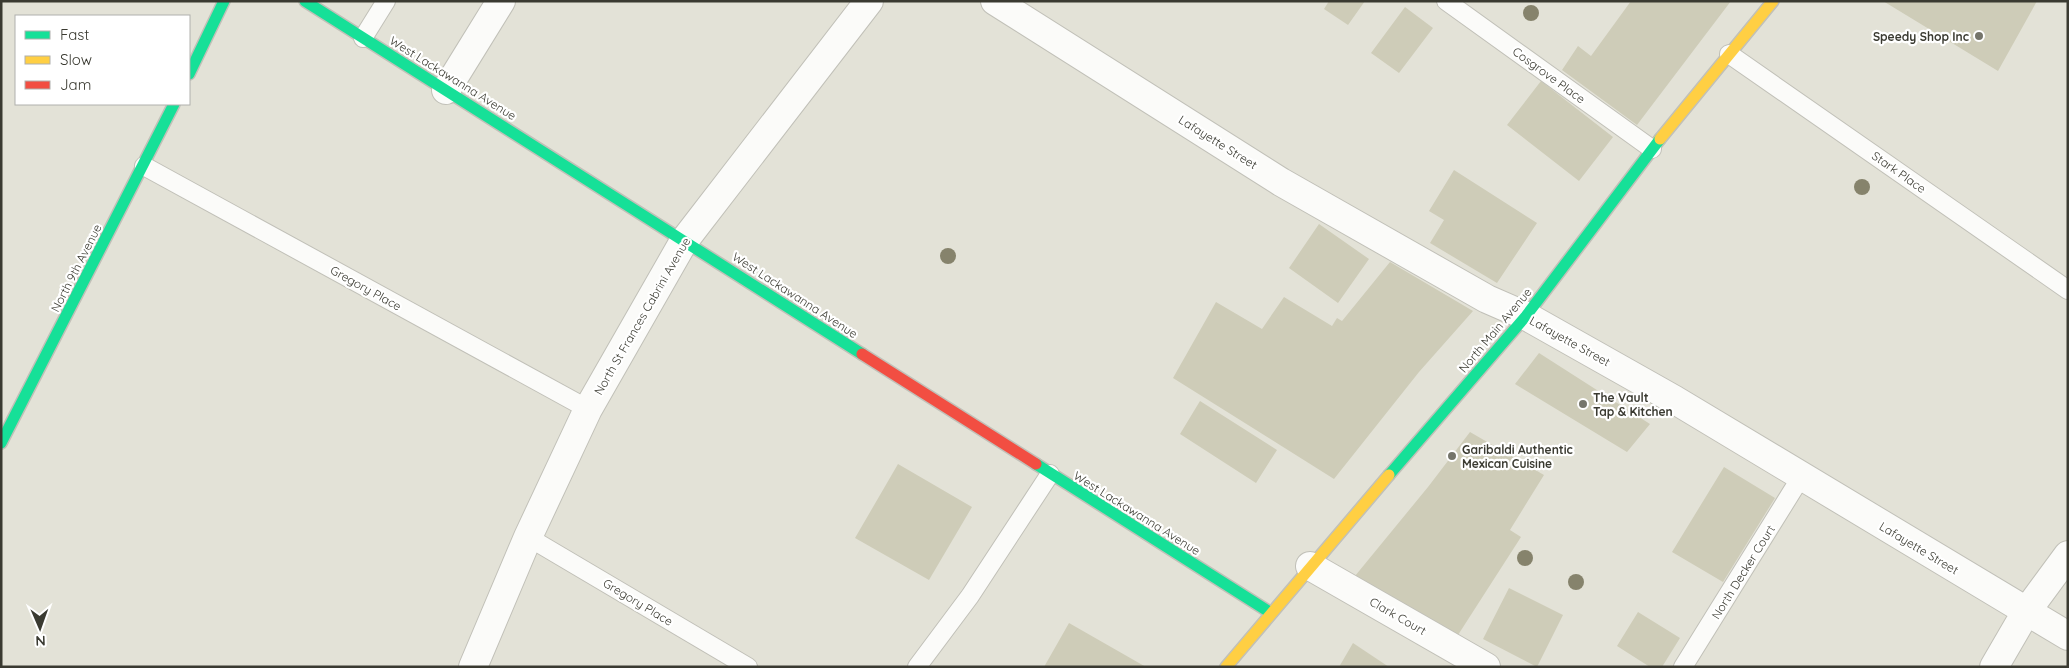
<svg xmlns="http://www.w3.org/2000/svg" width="2069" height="668" font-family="Quicksand,sans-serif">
<rect width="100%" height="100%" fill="#e3e2d7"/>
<path fill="#ceccb8" d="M1329 1H1365L1348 25 1324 9Z
M1631 1H1731L1637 125 1562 70 1578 46 1591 56Z
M1883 1H2037L1998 71Z
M1405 7 1433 28 1399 73 1371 53Z
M1541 81 1613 137 1579 181 1507 125Z
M1454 170 1537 223 1497 283 1430 243 1444 220 1429 211Z
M1319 224 1369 259 1338 303 1289 268Z
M1390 262 1473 311 1419 372 1334 479 1173 378 1216 302 1262 329 1284 297 1332 326 1337 318 1342 321Z
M1539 353 1650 424 1627 452 1515 384Z
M1200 401 1277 450 1256 483 1180 434Z
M1470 432 1544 475 1510 530 1521 537 1458 635 1355 576 1428 487Z
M898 464 972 507 929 580 855 538Z
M1724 467 1775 498 1723 582 1672 552Z
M1509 588 1563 615 1537 667 1483 639Z
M1638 612 1680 638 1662 667H1650L1617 646Z
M1069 623 1146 667H1044Z
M1353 643 1389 667H1339Z"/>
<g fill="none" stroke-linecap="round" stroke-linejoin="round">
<g stroke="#c1c0b8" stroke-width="20">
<path id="lane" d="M1446 1 1652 149
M363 38 386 1
M1729 54 2068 290
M144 166 588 409
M528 537 748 667
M917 667 970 596 1050 474
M1683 667 1801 477"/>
</g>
<g stroke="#c1c0b8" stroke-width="30">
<path id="street" d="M995 1 1281 182 1487 299 1526 316 1675 400 2068 636
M446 90 501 1
M1310 566 1486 667
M473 667 528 537 588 409 684 241 869 1
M1994 667 2026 612 2068 555"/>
</g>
<g stroke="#c1c0b8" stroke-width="14">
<path id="fast" d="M305 1 862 354
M189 74 224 1
M1 443 174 104
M1036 464 1271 613
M1389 475 1526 316 1660 139"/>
</g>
<g stroke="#c1c0b8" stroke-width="14">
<path id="slow" d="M1660 139 1773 1
M1226 667 1389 475"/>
</g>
<g stroke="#c1c0b8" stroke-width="14">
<path id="jam" d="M862 354 1036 464"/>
</g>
<use href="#lane" stroke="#fbfbf9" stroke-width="18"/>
<use href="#street" stroke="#fbfbf9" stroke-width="28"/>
<use href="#fast" stroke="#16e098" stroke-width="11"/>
<use href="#slow" stroke="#ffcf43" stroke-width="11"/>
<use href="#jam" stroke="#f24e42" stroke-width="11"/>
</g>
<g fill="#86836c">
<circle cx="1531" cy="13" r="8"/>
<circle cx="1862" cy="187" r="8"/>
<circle cx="948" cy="256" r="8"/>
<circle cx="1525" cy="558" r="8"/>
<circle cx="1576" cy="582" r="8"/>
</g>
<g fill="#75756b" stroke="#fff" stroke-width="2">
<circle cx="1979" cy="36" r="5"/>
<circle cx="1583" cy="404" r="5"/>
<circle cx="1452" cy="456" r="5"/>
</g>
<g text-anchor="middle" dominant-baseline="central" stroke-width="4.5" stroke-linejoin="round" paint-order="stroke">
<g font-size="12" font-weight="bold" fill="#3a3a31" stroke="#fff" text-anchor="start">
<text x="1969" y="36" text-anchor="end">Speedy Shop Inc</text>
<text x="1593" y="397">The Vault<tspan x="1593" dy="14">Tap &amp; Kitchen</tspan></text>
<text x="1462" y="449">Garibaldi Authentic<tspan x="1462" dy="14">Mexican Cuisine</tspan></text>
</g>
<g font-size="12" fill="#3a3a31" stroke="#fff">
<text transform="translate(1549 75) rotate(36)">Cosgrove Place</text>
<text transform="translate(453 78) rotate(32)">West Lackawanna Avenue</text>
<text transform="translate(1218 142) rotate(32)">Lafayette Street</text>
<text transform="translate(1899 172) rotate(35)">Stark Place</text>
<text transform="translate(76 268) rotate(-63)">North 9th Avenue</text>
<text transform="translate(366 288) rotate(29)">Gregory Place</text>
<text transform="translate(795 295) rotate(33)">West Lackawanna Avenue</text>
<text transform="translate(642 316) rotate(-60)">North St Frances Cabrini Avenue</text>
<text transform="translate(1495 330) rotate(-50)">North Main Avenue</text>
<text transform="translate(1570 341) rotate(29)">Lafayette Street</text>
<text transform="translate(1137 513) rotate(32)">West Lackawanna Avenue</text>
<text transform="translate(1919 548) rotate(31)">Lafayette Street</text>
<text transform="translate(1743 572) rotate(-58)">North Decker Court</text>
<text transform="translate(638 602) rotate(31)">Gregory Place</text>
<text transform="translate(1398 616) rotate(30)">Clark Court</text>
</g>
</g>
<rect width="2069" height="668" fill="none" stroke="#3a3a31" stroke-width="5"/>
<rect x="15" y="15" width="175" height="90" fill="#ffffff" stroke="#b0b0ad"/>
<rect x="25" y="31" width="25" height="8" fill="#16e098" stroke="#b0b0ad"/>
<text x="60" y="40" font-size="15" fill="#3a3a31">Fast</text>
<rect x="25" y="56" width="25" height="8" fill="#ffcf43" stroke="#b0b0ad"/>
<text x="60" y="65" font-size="15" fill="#3a3a31">Slow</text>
<rect x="25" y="81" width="25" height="8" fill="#f24e42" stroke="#b0b0ad"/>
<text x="60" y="90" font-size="15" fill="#3a3a31">Jam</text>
<g transform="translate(40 628) rotate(178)" stroke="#ffffff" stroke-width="4" paint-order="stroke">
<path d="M0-4L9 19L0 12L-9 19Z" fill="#3a3a31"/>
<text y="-8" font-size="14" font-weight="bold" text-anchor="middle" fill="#3a3a31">N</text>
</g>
</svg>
